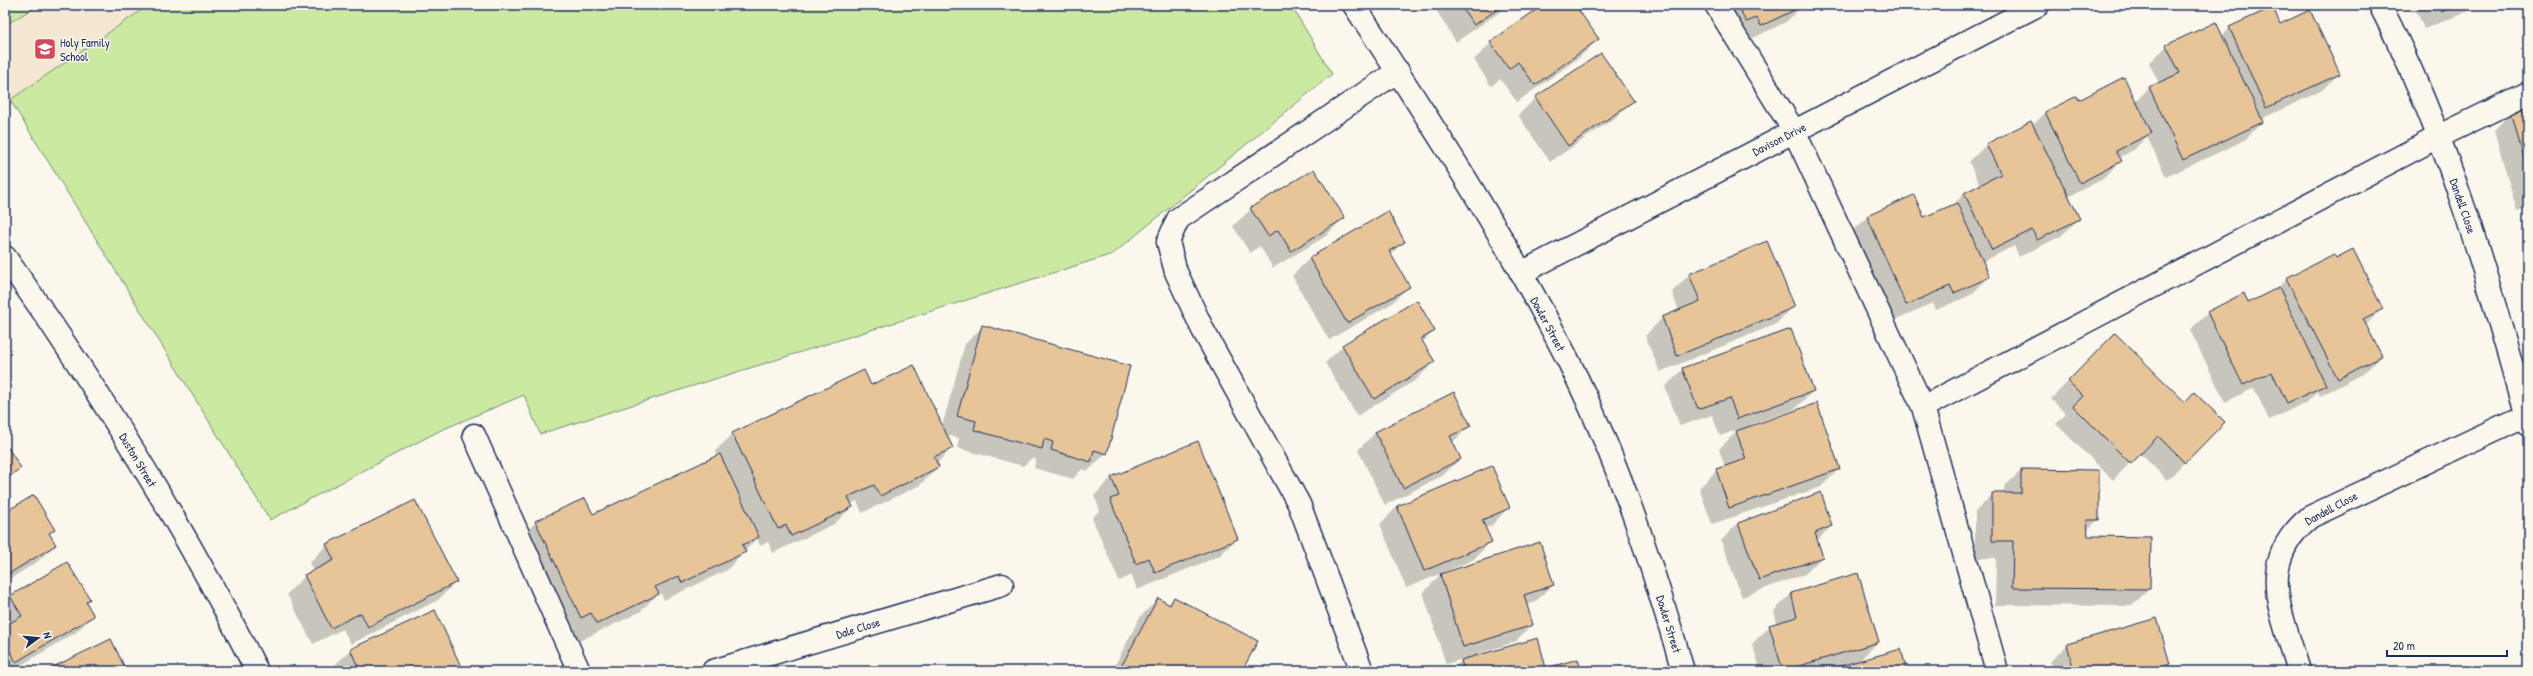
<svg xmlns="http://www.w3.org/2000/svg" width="2533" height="676" font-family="'Patrick Hand',sans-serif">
<rect width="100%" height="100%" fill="#fbf7ec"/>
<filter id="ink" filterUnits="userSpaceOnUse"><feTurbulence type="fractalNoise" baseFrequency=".025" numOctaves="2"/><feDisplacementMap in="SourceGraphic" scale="8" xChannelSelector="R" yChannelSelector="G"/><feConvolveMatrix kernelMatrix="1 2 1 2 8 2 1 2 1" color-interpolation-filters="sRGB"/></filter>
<g filter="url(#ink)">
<path fill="#f5e8d3" d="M5 5H149L10 100 5 92Z"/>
<path fill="#cbe9a0" stroke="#738c7f" d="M5 5H39L5 25Z
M149 5H1291L1332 74 1113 254 540 434 524 395 439 431 270 520 10 100Z"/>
<path fill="#0003" d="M1433 5H1510L1456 42Z
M1545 5H1574L1598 39 1580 57 1517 102 1500 79 1491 86 1474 60 1491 43Z
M1712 5H1803L1786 22 1743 43Z
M2414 5H2484L2424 29Z
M2280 25 2339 74 2321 91 2261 119 2262 122 2245 140 2166 177 2147 137 2133 150 2119 158 2121 161 2103 179 2068 197 2079 219 2061 236 2019 257 2014 246 1982 262 1989 277 1971 295 1936 310 1933 303 1889 322 1850 234 1868 216 1924 219 1952 206 1964 194 1980 186 1969 162 1986 145 2032 126 2045 113 2077 98 2079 101 2135 102 2149 88 2159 83 2149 63 2167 46 2222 36 2230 28Z
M1536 98 1632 101 1615 118 1550 162 1518 115Z
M2528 108V208L2517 211 2494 130 2511 113Z
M1251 209 1343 218 1326 236 1273 268 1260 246 1250 253 1233 226Z
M1404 241 1390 255 1409 286 1391 304 1329 340 1292 276 1309 259Z
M1767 242 1793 306 1776 324 1660 372 1645 336 1662 318 1679 311 1672 292 1689 275Z
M2333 255 2382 308 2365 326 2381 356 2363 374 2320 396 2318 391 2307 402 2269 420 2254 388 2225 402 2190 330 2208 313 2248 304 2275 291 2286 279Z
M982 327 1106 453 1088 471 1082 469 1073 479 1034 468 1036 459 1032 458 1023 466 957 448 959 438 946 435 952 448 936 464 938 467 920 485 862 513 857 501 850 504 852 507 834 524 773 553 768 542 760 546 757 538 727 570 664 600 661 593 656 595 640 612 579 641 574 630 563 635 518 540 536 522 592 515 718 456 715 451 733 434 871 386 942 426 965 344Z
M1434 331 1422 343 1434 362 1416 380 1357 416 1325 363 1343 346Z
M2097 352 2184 403 2224 422 2167 480 2140 453 2113 480 2056 424 2066 414 2051 399Z
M1683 369 1813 391 1795 409 1750 425 1839 469 1821 487 1712 524 1699 488 1717 470 1725 467 1719 449 1739 429 1720 436 1712 415 1680 426 1665 387Z
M1454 394 1470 426 1452 443 1460 459 1442 476 1385 505 1358 450 1375 433Z
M1197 442 1237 539 1219 556 1137 590 1132 575 1119 581 1092 518 1100 510 1094 496 1111 478Z
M5 445 20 468 5 483Z
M1491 468 1508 508 1491 526 1485 528 1490 542 1473 560 1406 588 1380 524 1397 507Z
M2022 470 2098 520 2087 530V537L2149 589 2132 606 1995 605 1996 558H1975V512L1993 494H2004V487Z
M5 513 53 530 49 534 55 545 37 562 5 582Z
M1738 523 1831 526 1817 541 1822 557 1805 574 1742 597 1721 541Z
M1540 543 1553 585 1535 602 1526 605 1532 624 1515 642 1477 654 1478 656 1546 669 1580 671H1451L1463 659 1446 664 1423 593 1440 575Z
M327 545 456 582 438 600 351 644 343 629 313 644 287 594 305 576 314 572 309 563Z
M1857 574 1878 642 1858 662 1906 671H1761L1752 644 1770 626 1777 624 1774 611 1791 594Z
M10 597 85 603 93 616 75 633 11 671H5V602Z
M1174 598 1241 671H1112L1140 617 1158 599 1168 605Z
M435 611 461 671H334L333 667 350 650Z
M2067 645 2169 664 2162 671H2052L2050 662Z"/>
<path fill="#e7c599" stroke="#1b2f5e" d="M1460 5H1504L1474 25Z
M1543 5H1575L1599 39 1535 85 1518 62 1509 69 1490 42Z
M1738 5H1805L1761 26 1757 18 1746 22Z
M2439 5H2458L2441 12Z
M2273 7 2280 24 2310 10 2340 74 2266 108 2229 27Z
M2216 22 2263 122 2183 160 2149 87 2180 73 2166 45Z
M1601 53 1634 101 1568 146 1535 97Z
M2124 77 2152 133 2116 151 2122 161 2080 183 2045 112 2077 96 2079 100Z
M2528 107V172L2511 112Z
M2031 121 2080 219 2037 240 2032 230 1992 250 1964 193 2001 174 1986 144Z
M1314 169 1345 218 1291 251 1278 230 1268 236 1250 208Z
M1914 195 1924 217 1957 203 1990 277 1954 293 1950 286 1906 305 1867 216Z
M1388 211 1405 242 1389 251 1410 287 1347 323 1309 258Z
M1767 241 1795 307 1677 356 1662 317 1700 301 1689 274Z
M2353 249 2383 309 2363 319 2382 356 2338 379 2286 278 2334 254 2336 258Z
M2279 287 2326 385 2287 403 2272 372 2243 385 2207 312 2244 293 2248 303Z
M1417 300 1435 331 1421 339 1435 362 1374 399 1342 345Z
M982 325 1130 366 1107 454 1094 450 1091 462 1051 450 1053 442 1044 439 1042 449 974 430 976 421 957 416Z
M1791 329 1814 391 1737 419 1730 398 1698 409 1682 368Z
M2115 333 2185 402 2194 392 2225 422 2185 463 2158 436 2131 464 2073 406 2083 396 2068 381Z
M914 365 953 448 934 457 939 467 880 496 874 485 848 497 853 507 791 536 786 525 778 529 732 433 864 370 871 385Z
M1454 392 1471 426 1450 436 1461 459 1403 488 1375 432Z
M1817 403 1840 469 1729 508 1716 469 1746 459 1736 431Z
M1198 441 1238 539 1155 573 1149 558 1136 564 1110 499 1119 496 1111 477Z
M5 443 21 468 5 479Z
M720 454 759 537 742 545 746 552 682 583 679 576 655 587 659 594 597 624 591 613 581 618 535 521 585 498 593 514Z
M1492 466 1510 508 1482 520 1492 542 1424 571 1397 506Z
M2021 469 2099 470V520H2087L2088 536 2151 537 2150 589 2012 588 2013 541H1992V493H2021Z
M1821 492 1832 526 1815 533 1823 557 1759 580 1738 523Z
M34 495 55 530 49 533 56 545 5 576V512Z
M415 500 457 582 368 627 361 613 331 628 304 575 334 560 326 544Z
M1540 542 1554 585 1524 595 1533 625 1463 647 1440 574Z
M67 562 90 599 86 602 94 616 16 662 5 642V626L22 616 10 596Z
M1858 573 1879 642 1783 671 1769 625 1797 617 1791 593Z
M1174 597 1258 641 1242 671H1134L1122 665 1158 598 1170 605Z
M435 610 463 671H360L350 649Z
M2157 618 2170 664 2151 671H2074L2067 644Z
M1538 638 1546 668 1578 659 1581 671H1464L1461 660Z
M111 639 125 668 117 671H51L49 669Z
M1901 649 1907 671H1822Z"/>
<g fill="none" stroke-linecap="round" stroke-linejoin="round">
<g stroke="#1b2f5e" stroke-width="25">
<path id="lane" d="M1716 5 1794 131 1923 407
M474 435 579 671
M1362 671 1299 504 1203 330 1176 272 1168 242 1178 219 1398 71
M1997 671 1923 407 2438 137 2528 93"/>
</g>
<g stroke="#1b2f5e" stroke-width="25">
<path id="street" d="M2380 5C2448 137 2489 281 2528 424
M1521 273 2038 5
M713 671 1002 585
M2299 671C2282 613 2254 563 2310 517L2526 415"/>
</g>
<g stroke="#1b2f5e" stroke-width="25">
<path id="secondary" d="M1354 5C1430 121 1506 237 1569 362 1618 460 1653 566 1683 671
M5 257C99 389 184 527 257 671"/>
</g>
<use href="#lane" stroke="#fbf7ec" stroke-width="22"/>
<use href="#street" stroke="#fbf7ec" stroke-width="22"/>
<use href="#secondary" stroke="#fbf7ec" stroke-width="22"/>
</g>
</g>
<defs>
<g id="school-square" transform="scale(1.15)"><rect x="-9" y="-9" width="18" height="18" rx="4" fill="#d1495b" stroke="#fbf7ec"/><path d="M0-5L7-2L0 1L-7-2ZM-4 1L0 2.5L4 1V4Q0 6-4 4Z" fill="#fff"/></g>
</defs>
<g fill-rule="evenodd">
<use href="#school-square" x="45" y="49"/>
</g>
<g text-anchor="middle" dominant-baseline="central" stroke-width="3" stroke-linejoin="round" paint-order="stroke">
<g font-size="12" fill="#1b2f5e" stroke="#fbf7ec" text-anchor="start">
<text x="60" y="42">Holy Family<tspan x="60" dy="14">School</tspan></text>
</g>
<g font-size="12" fill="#1b2f5e" stroke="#fbf7ec">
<text transform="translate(1779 139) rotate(-27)">Davison Drive</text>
<text transform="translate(2463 206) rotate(71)">Dandell Close</text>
<text transform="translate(1548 324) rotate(62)">Dowler Street</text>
<text transform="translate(138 460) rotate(59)">Duston Street</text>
<text transform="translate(2331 508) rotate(-28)">Dandell Close</text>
<text transform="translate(1669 624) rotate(73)">Dowler Street</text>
<text transform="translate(858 628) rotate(-17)">Dale Close</text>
</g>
</g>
<rect width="2533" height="676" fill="none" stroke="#fbf7ec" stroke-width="20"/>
<rect x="10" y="10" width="2513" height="656" fill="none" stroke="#1b2f5e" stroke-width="1.5" filter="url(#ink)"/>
<g transform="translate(38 638) rotate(74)" stroke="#fbf7ec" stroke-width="3" paint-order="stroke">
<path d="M0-3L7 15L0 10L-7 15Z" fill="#1b2f5e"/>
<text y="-6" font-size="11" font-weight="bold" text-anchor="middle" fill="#1b2f5e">N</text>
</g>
<path d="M2387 650v6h120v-6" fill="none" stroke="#1b2f5e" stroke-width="2"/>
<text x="2393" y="650" font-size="12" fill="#1b2f5e" stroke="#fbf7ec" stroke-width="3" paint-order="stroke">20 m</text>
</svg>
